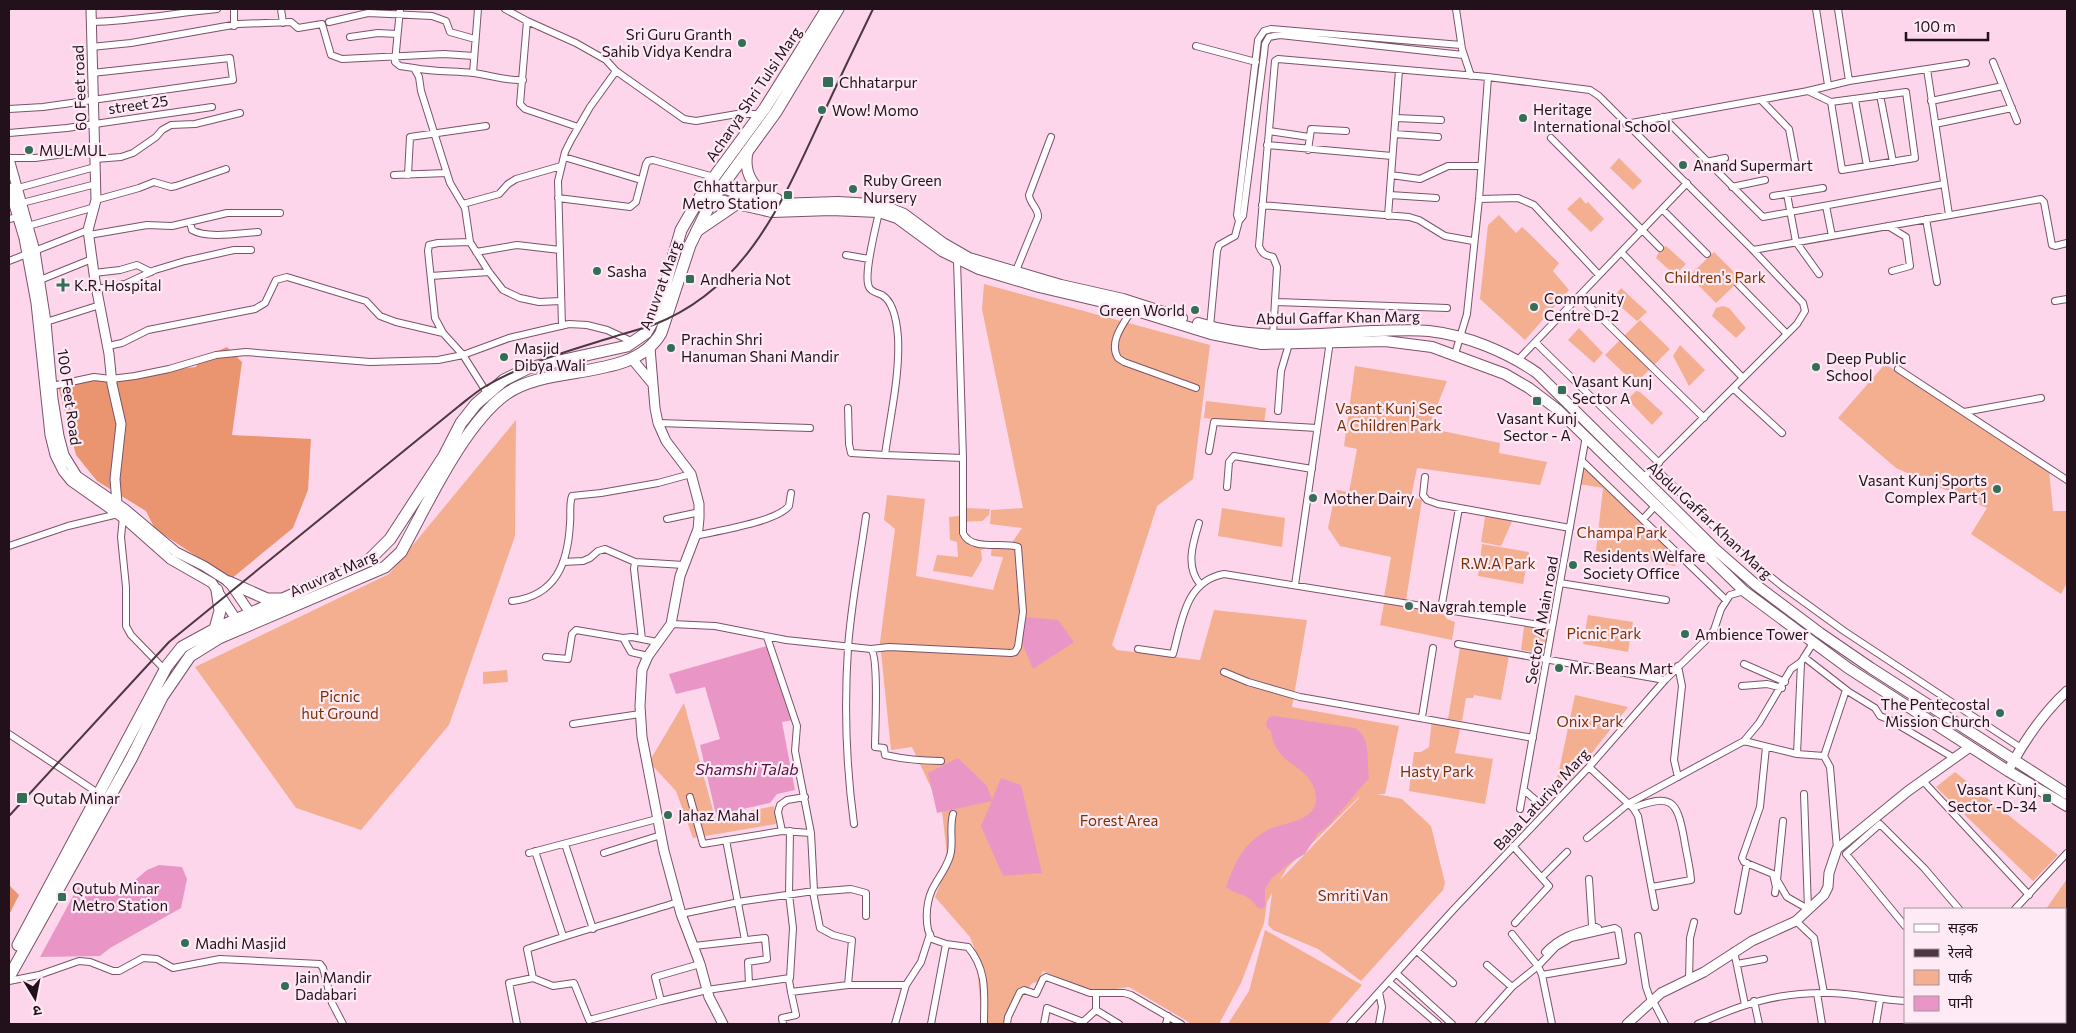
<svg xmlns="http://www.w3.org/2000/svg" width="2076" height="1033" font-family="Commissioner,'Noto Sans Devanagari',sans-serif">
<rect width="100%" height="100%" fill="#fdd6ec"/>
<path fill="#f4ae90" fill-rule="evenodd" d="M1619 158 1642 181 1633 190 1610 168Z
M1580 197 1586 204 1588 202 1604 219 1591 232 1567 209Z
M1499 215 1516 233 1522 227C1535 239 1546 251 1559 263L1553 271 1569 290 1525 340 1480 299 1488 225Z
M1666 246 1686 264 1675 275 1656 258 1660 250Z
M1714 252 1741 279 1716 303 1689 276Z
M984 284 1210 345 1193 479 1157 506 1112 645 1117 650 1200 660 1214 610 1307 620 1292 707 1399 726 1385 794H1376L1402 799 1431 826 1445 883 1443 890 1361 981 1318 949 1273 930 1268 925 1272 893 1267 902 1264 923 1241 983 1219 1024H1192L1129 987 1094 992 1043 971 1038 982 1032 983 1005 1024H982L976 952 970 937 935 897 948 864 942 811 912 747 891 750 880 642 895 529 884 520 887 495 925 499 916 576 993 590 1003 557 991 556 992 542 1011 544 1022 528 990 524 991 510 1023 508 982 309ZM1359 797V798L1280 880 1287 868Z
M1621 288 1647 312 1637 321 1612 299Z
M1723 306 1729 308 1746 328 1736 338 1712 316 1716 308Z
M1640 320 1670 349 1635 384 1605 355Z
M1579 328 1603 353 1594 363 1568 340Z
M1680 345 1705 370 1689 386 1673 356Z
M1885 364 2049 470 2053 511H2067V583L2061 594 1971 534 1987 508 1896 468 1838 418Z
M1355 366 1447 381 1428 428 1500 443 1499 453 1547 462 1540 485 1417 468 1411 497 1422 500 1406 600 1384 597 1391 557 1340 546 1328 528 1336 490 1349 492 1357 449 1344 446Z
M1636 391 1640 392 1663 413 1652 425 1631 403 1630 397Z
M1206 401 1266 408 1264 425 1204 418Z
M516 420 515 536 449 725 361 830 296 808 195 667 389 574Z
M1583 459 1678 550 1675 566 1596 551 1603 488 1579 484Z
M965 508 990 509 989 515 982 521 959 522 960 536 985 541 989 547 981 550 982 560 972 577 933 571 937 555 958 557 957 542 950 540 949 517 959 516Z
M1222 508 1285 518 1282 547 1218 536Z
M1486 511 1515 515 1501 546 1481 542Z
M1482 544 1529 552 1523 584 1478 576Z
M1385 598 1439 607 1447 619 1455 622 1452 640 1380 625Z
M1588 615 1633 622 1628 652 1583 644Z
M1525 620 1551 624 1546 654 1521 650Z
M1461 642 1510 650 1501 700 1474 695 1473 698H1466L1462 721 1448 719Z
M507 670 508 682 483 684V672Z
M1575 695 1628 707 1569 782 1557 780Z
M684 703 715 818 774 806 776 824 693 838 676 791 649 762Z
M1432 719 1461 724 1455 753 1493 759 1485 804 1409 791 1414 752H1421L1429 747Z
M1955 772 2058 855 2033 881 1936 787Z
M2067 879V952H2065V909H2046Z
M1265 930 1362 985 1328 1024H1228L1249 991Z"/>
<path fill="#eb9570" d="M227 347 242 362 232 435 311 439 308 490 293 528 231 579 155 529 146 511 97 481 76 455 57 382 196 367 199 359Z
M9 885 19 895 9 915Z"/>
<path fill="#e996c7" d="M1026 617 1058 620 1074 642 1033 669 1021 641Z
M767 646 793 720 782 722 795 790 777 794 770 803 716 815 700 745 720 739 705 687 676 694 669 674Z
M1274 716 1355 728C1372 738 1366 761 1369 778L1328 826 1318 833 1305 854 1291 862 1271 879 1265 889V906L1262 909C1256 908 1255 903 1250 899 1242 893 1234 894 1226 887 1233 869 1238 854 1252 841 1256 837 1267 830 1272 828 1286 823 1317 820 1316 798 1314 764 1275 768 1271 731L1267 728 1266 723 1269 717Z
M958 758 987 786 992 800 1001 778 1021 785 1042 873 1003 876 981 826 992 801 937 813 928 773Z
M159 865 182 867 187 879 181 908 110 948 100 956 40 957 78 887 113 896 119 894 147 870Z"/>
<g fill="none" stroke-linecap="round" stroke-linejoin="round">
<g stroke="#7b526a" stroke-width="8">
<path id="street" d="M234 9V26
M281 9 283 23
M400 9 395 62 400 66 414 68 419 77 421 91 450 183 465 208 470 242 489 272 503 290 520 298 539 302 561 301
M505 9 527 21 576 43 606 60 616 71 684 119 696 121 737 114H760
M1456 9 1462 49 1471 76
M1816 9 1828 85
M1838 9 1849 81
M527 21 520 104 525 109 578 127
M91 22C133 21 175 13 217 9
M329 22 368 13 432 16 446 21 450 32 475 39
M350 37 378 33 397 34
M1196 46 1256 62
M91 47 131 43 238 24 291 22 298 28 322 24 331 55 342 59 444 54 474 56
M1993 62 2017 121
M414 68C434 72 453 71 473 73 491 75 504 81 523 80
M1927 69 1949 215
M473 73 478 9
M1808 91 1831 102 1906 92 1915 158 1842 170 1831 102
M1880 95 1893 162
M1761 100 1789 129 1796 166
M1855 100 1867 166
M1931 101 2003 86
M9 109 43 107 233 80 230 58 92 73
M1663 117 1763 217 1944 184
M1396 118 1441 120
M1626 124 1808 91 1849 81 1966 63
M1935 124 2012 108
M1269 131 1309 137
M9 133 67 128 212 107
M1394 134 1438 137
M1551 138 1660 248
M1267 145 1392 156
M1308 150 1311 129 1346 131
M564 157 641 180
M9 158H35L95 150
M95 159 121 157 133 153 156 137 162 130 171 125 195 124 240 113
M1706 162 1725 158
M394 175 447 173
M408 175 410 137 486 126
M1391 175 1420 179 1448 166H1481
M1732 187 1765 180
M18 188 95 167
M1787 194 1796 242 1819 274
M1390 195 1436 198
M1773 196 1823 188
M558 198 630 207 636 202 646 164 648 161 653 160 714 177
M1479 199 1518 198 1534 205 1599 275
M96 200 139 188 154 182 171 187 176 186 226 169
M22 203 96 184
M463 204 499 194 508 184 516 179 561 166
M1262 205 1409 217 1419 220 1445 236 1473 241
M1826 206 1832 236
M1662 209 1707 254
M879 212C876 227 863 275 869 287 871 292 878 293 882 295 894 302 897 324 898 337 900 376 890 417 885 455L963 458
M1388 216 1399 70
M9 219 18 217
M1926 219 1937 282
M1239 221 1243 216 1264 54 1265 44 1269 37 1280 35 1463 55
M190 222 192 230C207 239 241 233 258 232
M28 226 95 207
M1888 226 1906 237 1910 266 1892 271
M89 235 147 225 172 226 227 213H280
M470 242 438 243 429 245 428 251 435 318 443 333 463 355 487 393
M1753 250 2041 199 2044 202 2052 245 2055 246 2067 243
M476 252 517 245 560 250
M1621 252 1743 378
M846 255 869 259
M9 261 88 230
M94 273 120 270 137 265 151 272
M1015 273 1038 217C1039 209 1030 204 1029 195L1051 137
M431 276 489 272
M40 280 92 259
M1738 284 1787 334
M97 289 125 284 155 270 185 261 234 250H251
M1579 296 1704 418
M2055 301 2067 299
M1276 302 1447 308
M1132 310C1124 323 1108 342 1118 358L1124 362 1196 388
M46 322 100 305
M562 326 558 181 565 152 571 140 590 107 616 71
M1210 327 1217 251 1219 245 1235 236 1239 221 1237 215 1258 40 1264 31 1271 29 1461 45
M1273 335 1277 267 1273 257C1265 255 1262 254 1259 246L1275 61 1278 59 1488 77 1590 90 1599 96 1753 250 1803 303 1805 311 1797 324 1643 478
M1535 342 1659 463
M108 346 122 343 148 330 255 309 265 303 276 280 287 277 366 301 380 316 396 322 443 333
M1455 354 1467 314 1479 199 1488 77
M1517 361 1687 183
M1898 369 2067 480
M52 386 94 377 111 379 135 376 169 369 216 355 246 352 370 362 438 360 463 355 509 338 569 324 587 325 607 330 633 342
M1733 388 1782 433
M848 408 849 444 851 453 885 455
M1278 411 1281 371 1289 344
M1964 412 2041 398
M658 423 810 428
M1209 451 1214 422 1317 428
M1582 461 1726 600
M1654 467 1740 552 1782 586 1844 631 2021 748
M1425 477 1423 495 1427 500 1438 504 1570 528
M1227 487 1229 462 1234 456 1312 469
M123 517 121 537 126 587V626L131 635 165 670
M1645 517 1656 505
M667 519 700 512
M1199 523C1193 543 1185 566 1200 584
M695 536C717 531 776 522 789 506L791 493
M9 546 68 526 118 514
M563 562 583 561 590 558 598 551 605 549 635 562 684 565
M635 562 634 569 642 639
M1560 583 1666 600
M1295 585 1330 341
M512 601C556 596 568 563 570 523 571 514 569 504 572 496L601 493 658 483 691 474
M1441 609 1459 508
M671 624 715 626 786 640 871 649C879 657 875 731 875 747L884 748 885 755C903 759 922 761 941 761
M623 638 632 637 657 642
M1458 644 1665 680
M871 649 889 647 1011 653 1015 652 1018 647 1023 612 1018 547C1004 541 971 552 963 533V458L957 260
M1138 649 1173 654C1182 622 1185 581 1224 574L1552 627
M546 657 568 659 572 634 576 630 623 638 631 652 648 656
M1804 657 1849 692 1875 708 1880 716 1890 720 1954 758
M1744 664 1785 682
M1224 672 1248 682 1300 697 1533 738
M1742 686 1767 684 1782 688
M1422 717 1433 648
M573 724 640 714
M9 734 98 793
M1744 741 1797 754 1824 756
M1766 747 1760 807 1742 858 1744 862 1773 874 1776 887 1775 893
M1797 754 1801 663
M1824 756 1830 767 1837 849
M1824 756 1846 690
M1589 767 1633 808 1638 816 1655 907
M1678 777 1674 760 1682 686 1678 666
M1923 781 2029 895
M1524 790 1539 803
M1804 794 1808 909
M690 797 703 844 782 831 811 833
M1633 808C1671 793 1677 800 1684 838 1686 852 1690 866 1691 880L1652 887
M1520 809 1586 436
M953 814C949 829 954 844 950 856 946 869 938 878 932 890 926 903 924 927 932 939L946 944 968 947C988 971 984 995 984 1024
M1783 821 1777 880 1787 897 1808 909
M854 824C846 765 844 708 848 648 851 604 860 560 866 516
M782 831 778 812 780 805 787 800 805 797
M1587 838 1628 804 1744 741 1759 723 1791 669 1801 662 1813 643
M726 840 745 940
M565 844 593 929
M1513 846 1549 886 1515 923
M535 851 563 936
M529 853 657 819
M604 853 661 835
M1542 877 1567 852
M1589 879 1592 925 1598 928
M678 902C628 918 577 931 527 949L533 978 553 986 574 983 589 1020 661 1001 655 977 700 964
M2015 909 2067 853
M1738 911 1747 863
M681 914 744 901 814 891 811 833 795 751 797 726 767 637
M1796 921 1814 938 1824 993
M1905 926 1846 854 1880 824 1924 868 1959 909
M1512 934 1538 966 1542 975 1552 1024
M1638 936 1646 987 1651 1001
M694 946 765 938 767 959 748 962 749 984
M1417 951 1453 983
M1734 951 1745 1005
M1545 952C1559 937 1575 932 1594 927
M1737 964 1764 959
M1487 965 1512 987
M2065 969 2067 968
M1397 974 1452 1024
M789 980 791 992 848 985H906L921 962 930 934
M1689 980 1690 938 1694 922
M9 981 39 975 79 961 90 962 113 971H119L143 958 157 959 173 968 220 959 320 964 323 968 332 1003 343 1024
M1389 982 1438 1024
M848 985 852 940 833 935 820 928 813 892 851 889 866 893V916
M1817 993 1822 1024
M1652 999 1665 1024
M661 1001 707 990 790 978 793 928 789 894 790 831
M1754 1001 1759 1024
M1096 1010 1119 1024
M517 1024 509 983 533 978
M783 1024 782 1018 796 1015 791 992
M895 1024 906 985
M931 1024 946 944
M1007 1024 1008 1017 1020 992 1024 990 1036 994 1043 979 1046 977 1090 993H1124L1131 995 1181 1024
M1044 1024 1047 1008 1083 1022 1096 1010V994
M1166 1024 1168 1016
M1350 1024 1454 909 1589 767 1665 680 1706 640 1714 630 1721 609 1730 595 1744 591
M1379 1024 1382 1007 1379 992
M1479 1024 1512 987 1538 966 1556 947 1571 938 1615 928 1618 930 1623 961 1542 975
M1698 1024C1742 1004 1779 992 1828 993 1854 993 1879 1000 1905 1001
M1876 1024 1880 1000
M2047 1024 2048 1022"/>
</g>
<g stroke="#7b526a" stroke-width="11">
<path id="secondary" d="M91 9 96 200 88 230 95 281 109 354 112 384 121 424 115 479 117 503 116 506
M9 159 35 251 46 322 53 399 59 436 64 455 77 476 125 509 176 552 204 566 229 582 253 617
M9 188 24 238 36 303 50 435 55 455 63 471 71 481 126 520 170 559 212 583 240 625
M650 348 655 408 658 423 666 441 691 474 699 504V518L698 529 680 576 671 624 648 656 642 670 640 706 642 737 664 851 681 914 700 964 709 997 723 1024
M632 359 652 383
M2008 771C2024 741 2042 714 2067 691
M1627 1024 1661 993 1704 972 1752 941 1796 921 1824 895 1828 887 1829 873 1837 849 1908 791 1970 747"/>
</g>
<g stroke="#7b526a" stroke-width="12">
<path id="primary" d="M748 150C742 174 755 192 777 199
M714 184 744 196 776 204 838 202 872 204 889 208 904 214 943 243 969 258 1061 285 1123 299 1182 318
M706 197 772 212 831 210 879 212 897 218 942 251 979 269 1039 287 1124 307 1211 334 1262 344 1385 341 1432 347 1505 374 1529 388 1558 410 1744 591 1848 668 2008 771 2067 806
M696 232 737 204
M1198 323C1255 341 1314 334 1372 331 1390 331 1410 329 1429 331 1466 335 1507 352 1537 373L1716 550 1756 585 1820 633 1871 668 2067 794"/>
</g>
<g stroke="#7b526a" stroke-width="13">
<path id="highway" d="M229 582 267 599H281
M215 629 220 611 217 590
M18 945 167 666 182 647 215 629 368 561 390 539 444 456 461 423 476 404 504 380 528 368 627 346 646 333 657 314 681 230 703 192 765 108 827 9
M9 977 131 759 162 697 190 656 219 638 385 567 401 552C427 505 463 425 506 394 549 363 633 382 661 333L690 245 712 200 776 112 838 9"/>
</g>
<use href="#street" stroke="#fff" stroke-width="6"/>
<use href="#secondary" stroke="#fff" stroke-width="9"/>
<use href="#primary" stroke="#fff" stroke-width="10"/>
<use href="#highway" stroke="#fff" stroke-width="11"/>
<path stroke="#4c3743" stroke-width="2" d="M9 816 169 642 459 406C468 399 477 391 486 386 525 363 568 351 610 338 624 333 639 330 653 325 744 290 780 207 818 125 836 86 854 48 873 9"/>
</g>
<g fill="#356e56" stroke="#feeaf5" stroke-width="2">
<circle cx="742" cy="43" r="5"/>
<rect x="822" y="76" width="12" height="12" rx="2.5"/>
<circle cx="822" cy="110" r="5"/>
<circle cx="1523" cy="118" r="5"/>
<circle cx="29" cy="150" r="5"/>
<circle cx="1683" cy="165" r="5"/>
<circle cx="853" cy="189" r="5"/>
<rect x="783" y="190" width="10" height="10" rx="2.5"/>
<circle cx="597" cy="271" r="5"/>
<rect x="685" y="274" width="10" height="10" rx="2.5"/>
<path d="M60.5 277.5h5v5h5v5h-5v5h-5v-5h-5v-5h5z"/>
<circle cx="1534" cy="307" r="5"/>
<circle cx="1195" cy="310" r="5"/>
<circle cx="671" cy="348" r="5"/>
<circle cx="504" cy="357" r="5"/>
<circle cx="1816" cy="367" r="5"/>
<rect x="1557" y="385" width="10" height="10" rx="2.5"/>
<rect x="1532" y="396" width="10" height="10" rx="2.5"/>
<circle cx="1997" cy="489" r="5"/>
<circle cx="1313" cy="498" r="5"/>
<circle cx="1573" cy="565" r="5"/>
<circle cx="1409" cy="606" r="5"/>
<circle cx="1685" cy="634" r="5"/>
<circle cx="1559" cy="668" r="5"/>
<circle cx="2000" cy="713" r="5"/>
<rect x="16" y="792" width="12" height="12" rx="2.5"/>
<rect x="2042" y="793" width="10" height="10" rx="2.5"/>
<circle cx="668" cy="815" r="5"/>
<rect x="57" y="892" width="10" height="10" rx="2.5"/>
<circle cx="185" cy="943" r="5"/>
<circle cx="285" cy="986" r="5"/>
</g>
<g text-anchor="middle" dominant-baseline="central" stroke-width="4.5" stroke-linejoin="round" paint-order="stroke">
<g font-size="15" fill="#22111b" stroke="#feeaf5" text-anchor="start">
<text x="732" y="34" text-anchor="end">Sri Guru Granth<tspan x="732" dy="17">Sahib Vidya Kendra</tspan></text>
<text x="839" y="82">Chhatarpur</text>
<text x="1533" y="109">Heritage<tspan x="1533" dy="17">International School</tspan></text>
<text x="832" y="110">Wow! Momo</text>
<text x="39" y="150">MULMUL</text>
<text x="1693" y="165">Anand Supermart</text>
<text x="863" y="180">Ruby Green<tspan x="863" dy="17">Nursery</tspan></text>
<text x="778" y="186" text-anchor="end">Chhattarpur<tspan x="778" dy="17">Metro Station</tspan></text>
<text x="607" y="271">Sasha</text>
<text x="700" y="279">Andheria Not</text>
<text x="74" y="285">K.R. Hospital</text>
<text x="1544" y="298">Community<tspan x="1544" dy="17">Centre D-2</tspan></text>
<text x="1185" y="310" text-anchor="end">Green World</text>
<text x="681" y="339">Prachin Shri<tspan x="681" dy="17">Hanuman Shani Mandir</tspan></text>
<text x="514" y="348">Masjid<tspan x="514" dy="17">Dibya Wali</tspan></text>
<text x="1826" y="358">Deep Public<tspan x="1826" dy="17">School</tspan></text>
<text x="1572" y="381">Vasant Kunj<tspan x="1572" dy="17">Sector A</tspan></text>
<text x="1537" y="418" text-anchor="middle">Vasant Kunj<tspan x="1537" dy="17">Sector - A</tspan></text>
<text x="1987" y="480" text-anchor="end">Vasant Kunj Sports<tspan x="1987" dy="17">Complex Part 1</tspan></text>
<text x="1323" y="498">Mother Dairy</text>
<text x="1583" y="556">Residents Welfare<tspan x="1583" dy="17">Society Office</tspan></text>
<text x="1419" y="606">Navgrah temple</text>
<text x="1695" y="634">Ambience Tower</text>
<text x="1569" y="668">Mr. Beans Mart</text>
<text x="1990" y="704" text-anchor="end">The Pentecostal<tspan x="1990" dy="17">Mission Church</tspan></text>
<text x="2037" y="789" text-anchor="end">Vasant Kunj<tspan x="2037" dy="17">Sector -D-34</tspan></text>
<text x="33" y="798">Qutab Minar</text>
<text x="678" y="815">Jahaz Mahal</text>
<text x="72" y="888">Qutub Minar<tspan x="72" dy="17">Metro Station</tspan></text>
<text x="195" y="943">Madhi Masjid</text>
<text x="295" y="977">Jain Mandir<tspan x="295" dy="17">Dadabari</tspan></text>
</g>
<g font-size="15" fill="#22111b" stroke="#feeaf5">
<text transform="translate(79 88) rotate(-92)">60 Feet road</text>
<text transform="translate(753 94) rotate(-56)">Acharya Shri Tulsi Marg</text>
<text transform="translate(138 104) rotate(-8)">street 25</text>
<text transform="translate(660 285) rotate(-70)">Anuvrat Marg</text>
<text transform="translate(1338 317) rotate(-1)">Abdul Gaffar Khan Marg</text>
<text transform="translate(70 397) rotate(82)">100 Feet Road</text>
<text transform="translate(1710 520) rotate(43)">Abdul Gaffar Khan Marg</text>
<text transform="translate(333 573) rotate(-24)">Anuvrat Marg</text>
<text transform="translate(1541 620) rotate(-80)">Sector A Main road</text>
<text transform="translate(1541 799) rotate(-47)">Baba Laturiya Marg</text>
</g>
<g font-size="15" fill="#7c3003" stroke="#feeaf5">
<text x="1715" y="277">Children's Park</text>
<text x="1389" y="408">Vasant Kunj Sec<tspan x="1389" dy="17">A Children Park</tspan></text>
<text x="1622" y="532">Champa Park</text>
<text x="1498" y="563">R.W.A Park</text>
<text x="1604" y="633">Picnic Park</text>
<text x="340" y="696">Picnic<tspan x="340" dy="17">hut Ground</tspan></text>
<text x="1590" y="721">Onix Park</text>
<text x="1437" y="771">Hasty Park</text>
<text x="1119" y="820">Forest Area</text>
<text x="1353" y="895">Smriti Van</text>
</g>
<g font-size="16" font-style="italic" fill="#581041" stroke="#feeaf5">
<text x="747" y="768">Shamshi Talab</text>
</g>
</g>
<rect width="2076" height="1033" fill="none" stroke="#22111b" stroke-width="20"/>
<rect x="1904" y="908" width="162" height="115" fill="#feeaf5" stroke="#a6939e"/>
<rect x="1914" y="924" width="25" height="8" fill="#ffffff" stroke="#a6939e"/>
<text x="1948" y="933" font-size="15" fill="#22111b">सड़क</text>
<rect x="1914" y="949" width="25" height="8" fill="#4c3743" stroke="#a6939e"/>
<text x="1948" y="958" font-size="15" fill="#22111b">रेलवे</text>
<rect x="1914" y="970" width="25" height="15" fill="#f4ae90" stroke="#a6939e"/>
<text x="1948" y="983" font-size="15" fill="#22111b">पार्क</text>
<rect x="1914" y="996" width="25" height="15" fill="#e996c7" stroke="#a6939e"/>
<text x="1948" y="1008" font-size="15" fill="#22111b">पानी</text>
<g transform="translate(35 998) rotate(170)" stroke="#feeaf5" stroke-width="4" paint-order="stroke">
<path d="M0-4L9 19L0 12L-9 19Z" fill="#22111b"/>
<text y="-8" font-size="14" font-weight="bold" text-anchor="middle" fill="#22111b">उ</text>
</g>
<path d="M1906 32v8h82v-8" fill="none" stroke="#22111b" stroke-width="2.5"/>
<text x="1914" y="32" font-size="15" fill="#22111b" stroke="#feeaf5" stroke-width="4" paint-order="stroke">100 m</text>
</svg>
